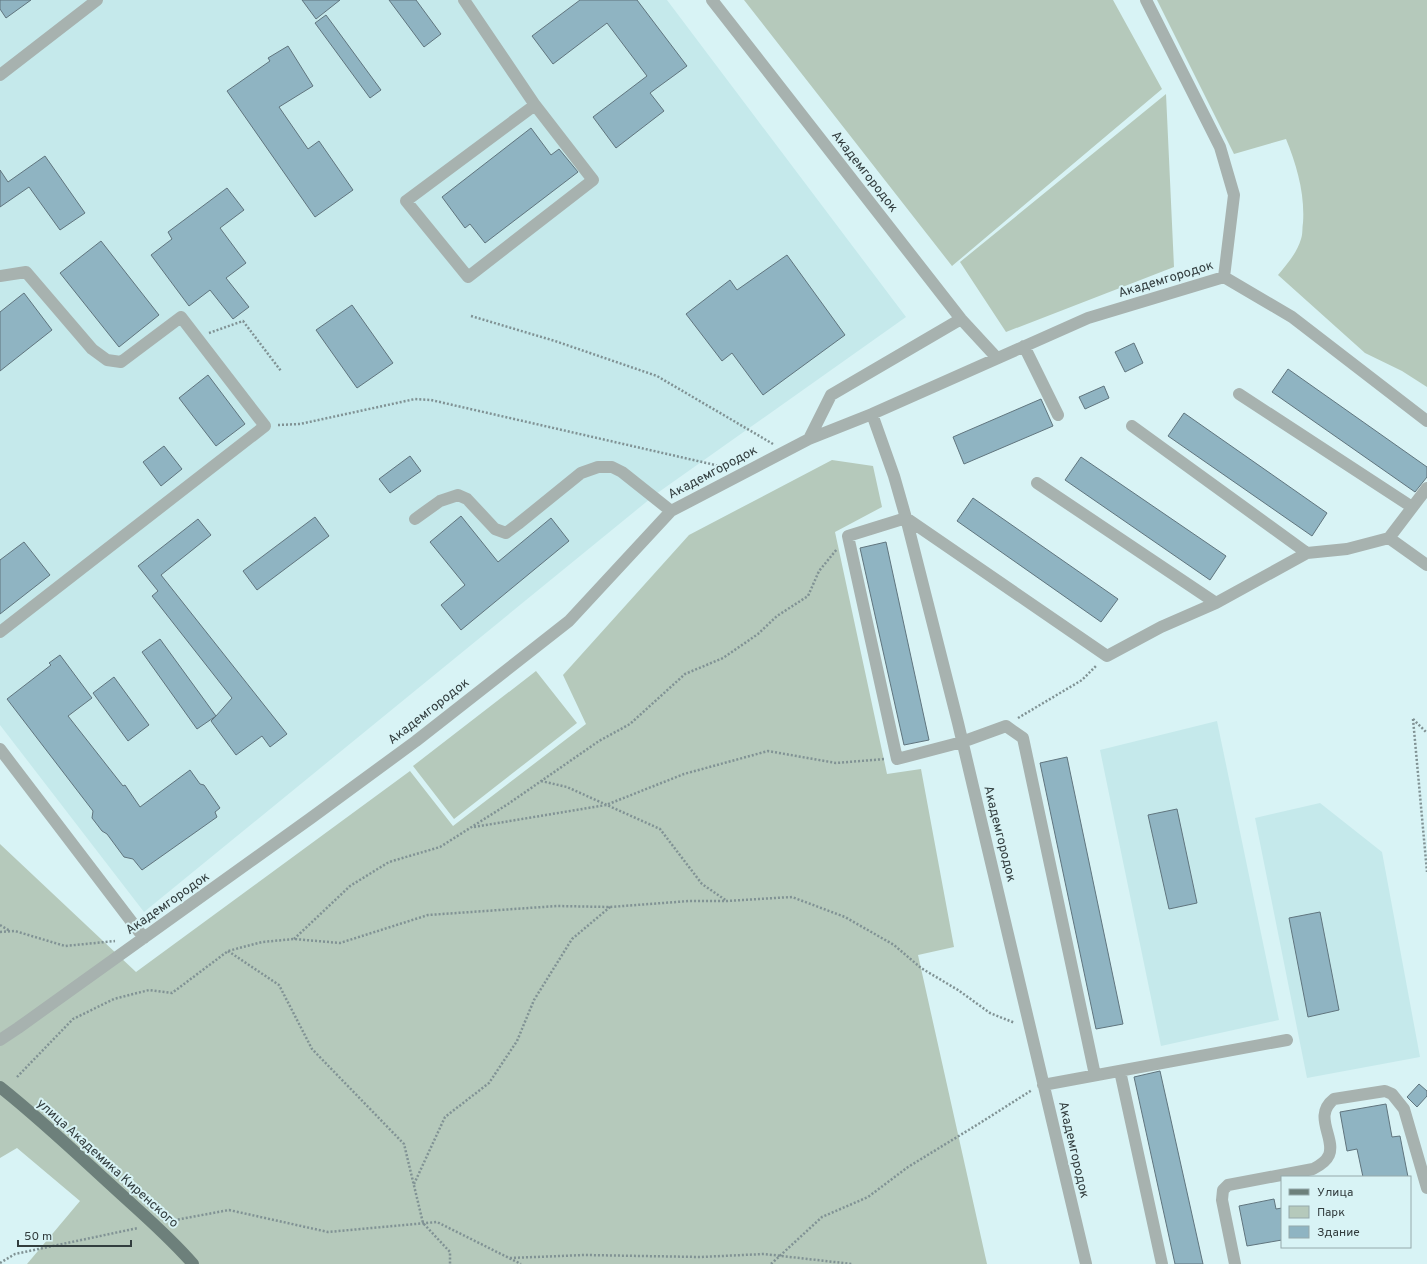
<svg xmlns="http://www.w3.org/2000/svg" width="1427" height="1264" font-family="Overpass,sans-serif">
<rect width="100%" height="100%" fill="#d8f3f5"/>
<path fill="#c5e9eb" d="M0 0H667L906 317 656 494 144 912 0 725Z
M1217 721 1279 1020 1161 1046 1100 750Z
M1320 803 1382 852 1420 1057 1307 1078 1255 818Z"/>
<path fill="#b5c9bb" d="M744 0H1113L1162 89 952 266Z
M1157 0H1427V387L1402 371 1365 353 1278 275C1287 264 1297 253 1301 239 1303 234 1302 228 1303 223 1305 194 1297 166 1286 139L1234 154Z
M1166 94 1174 267 1006 332 960 262Z
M832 460 873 466 882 507 835 532 887 774 921 769 954 947 918 955 987 1264H27L80 1201 17 1148 0 1158V844L136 972 410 771 453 826 586 724 563 675 689 535Z
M536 671 577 723 454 819 413 766Z"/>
<path fill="#8fb4c2" stroke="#60757e" d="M0 0H31L6 18 0 9Z
M302 0H340L316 19Z
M389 0H416L441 34 424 47Z
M580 0H637L687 66 650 93 664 111 616 148 593 117 647 76 607 23 553 64 532 36Z
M326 15 381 90 370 98 315 23Z
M288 46 313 86 279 107 308 149 319 141 353 190 315 217 227 91 270 61 268 58Z
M531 128 551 155 559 149 578 172 485 243 470 224 465 228 442 197Z
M45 156 85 213 60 230 29 187 0 207V170L8 182Z
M227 188 244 210 220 228 246 263 226 278 249 307 233 319 210 290 189 306 151 255 172 239 168 232Z
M101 241 159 315 119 347 60 273Z
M787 255 845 335 763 395 732 353 722 361 686 314 730 280 737 290Z
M24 293 52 330 0 371V312Z
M352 305 393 363 357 388 316 330Z
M1134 343 1143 363 1125 372 1115 352Z
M1288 369 1427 467V477L1415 492 1272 392Z
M208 375 245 424 216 446 179 398Z
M1104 386 1109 398 1085 409 1079 397Z
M1041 399 1053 426 964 464 953 437Z
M1184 413 1327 513 1312 536 1168 436Z
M164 446 182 469 161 486 143 462Z
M410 456 421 471 390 493 379 479Z
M1081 457 1226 556 1210 580 1065 480Z
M973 498 1118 599 1101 622 957 521Z
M461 516 498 562 551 518 569 541 461 630 441 605 465 585 430 542Z
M315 517 329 536 257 590 243 571Z
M198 519 211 535 161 575 287 734 270 747 262 736 236 755 211 721 216 716 197 729 142 652 160 639 216 716 232 698 152 596 158 591 138 566Z
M24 542 50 575 0 614V560Z
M886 542 929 740 904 745 860 548Z
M60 655 92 698 68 716 123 786 125 785 140 807 190 770 200 784 204 785 220 808 215 812 217 817 142 870 133 859 124 857 107 834 102 831 92 818 93 811 7 699 51 665 49 663Z
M114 677 149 725 128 741 93 693Z
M1067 757 1123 1024 1096 1029 1040 763Z
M1177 809 1197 903 1169 909 1148 815Z
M1320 912 1339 1010 1308 1017 1289 918Z
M1160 1071 1203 1264H1175L1134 1077Z
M1419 1084 1427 1091V1096L1417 1107 1407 1097Z
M1386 1104 1392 1137 1400 1136 1408 1177H1363L1357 1149 1347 1151 1340 1112Z
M1274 1199 1276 1209 1282 1208V1240L1247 1246 1239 1206Z"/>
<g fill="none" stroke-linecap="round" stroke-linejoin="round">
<path stroke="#809294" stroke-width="2.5" stroke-dasharray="2 2" stroke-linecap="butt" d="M471 316 555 341 657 376 773 444
M209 333 243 321 281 371
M278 425 300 424 415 399 431 400 724 467
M1018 718 1082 680 1097 665
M1413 719 1427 872
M1413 719 1427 733
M541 781 567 787 660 829 702 884 727 901
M474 827 606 805 684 774 768 751 836 763 885 759
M0 925 10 931
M0 932 15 931 65 946 115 941
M294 939 350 886 389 862 440 847 508 804 599 741 630 724 685 674 723 658 758 634 777 616 808 596 819 571 837 549
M228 951 279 985 312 1049 404 1144 423 1223 450 1252V1264
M17 1077 73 1019 114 999 149 990 172 993 228 951 262 942 294 939 340 943 428 915 557 906 610 907 689 901H727L792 897 845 917 894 945 921 968 958 990 990 1013 1015 1023
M414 1184 445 1117 489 1083 517 1041 534 1000 572 939 610 907
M170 1221 229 1210 328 1232 437 1222 521 1264
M510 1258 585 1255 700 1257 764 1254 852 1264
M0 1263 15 1254 138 1228
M771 1264 822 1217 868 1197 908 1167 980 1123 1032 1090"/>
<path stroke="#a7b2af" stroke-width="12" d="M464 0 535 105 593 180 468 277 406 201 535 105
M712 0 961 319 997 358
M1146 0 1220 147 1234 195 1224 277
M0 75 97 0
M0 276 26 272 92 349 107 360 121 362 181 317 265 426 0 632
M1024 346 1058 415
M1239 394 1412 507
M872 414 894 476 906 518 958 723 1086 1264
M1132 426 1307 553
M809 439 831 395 961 319
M1037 483 1216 603
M415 519 440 501 458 495 467 499 495 529 506 533 518 524 581 473 598 467H612L622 472 671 511
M1389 538 1427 565
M0 749 144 938
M0 1040 18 1028 311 818 416 741 569 621 671 511 809 439 872 414 1088 318 1224 277 1292 317 1427 421
M1120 1071 1162 1264
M1095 1075 1023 738 1006 726 962 742 897 759 848 536 906 518 1107 656 1161 627 1216 603 1307 553 1347 549 1389 538 1427 488
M1043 1085 1287 1040
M1235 1264 1222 1200 1223 1190 1228 1185 1313 1169C1319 1166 1326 1162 1329 1155 1336 1138 1312 1116 1334 1099L1385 1091 1392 1094 1404 1109 1427 1188"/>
<path stroke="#6d807b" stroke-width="12" d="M0 1087C38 1117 74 1151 110 1184 138 1210 168 1235 193 1264"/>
</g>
<g text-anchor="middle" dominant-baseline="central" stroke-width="4" stroke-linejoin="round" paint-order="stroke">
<g font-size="13" fill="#323d3e" stroke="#d8f3f5">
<text transform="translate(864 172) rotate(52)">Академгородок</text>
<text transform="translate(1166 280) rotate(-17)">Академгородок</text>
<text transform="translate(713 473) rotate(-28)">Академгородок</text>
<text transform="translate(429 712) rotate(-38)">Академгородок</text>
<text transform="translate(999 834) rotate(76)">Академгородок</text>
<text transform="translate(168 904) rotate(-35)">Академгородок</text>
<text transform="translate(1073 1150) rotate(77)">Академгородок</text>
<text transform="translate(107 1164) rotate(42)">улица Академика Киренского</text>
</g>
</g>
<rect x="1281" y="1176" width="130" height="72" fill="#d8f3f5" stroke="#96aaac"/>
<rect x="1289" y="1189" width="20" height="6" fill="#6d807b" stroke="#96aaac"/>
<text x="1317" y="1196" font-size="12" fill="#323d3e">Улица</text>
<rect x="1289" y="1206" width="20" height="12" fill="#b5c9bb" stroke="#96aaac"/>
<text x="1317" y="1216" font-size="12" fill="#323d3e">Парк</text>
<rect x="1289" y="1226" width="20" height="12" fill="#8fb4c2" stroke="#96aaac"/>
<text x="1317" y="1236" font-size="12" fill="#323d3e">Здание</text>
<path d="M18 1240v6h113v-6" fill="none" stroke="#323d3e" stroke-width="2"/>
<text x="24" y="1240" font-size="12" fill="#323d3e" stroke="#d8f3f5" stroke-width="3" paint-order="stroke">50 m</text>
</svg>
